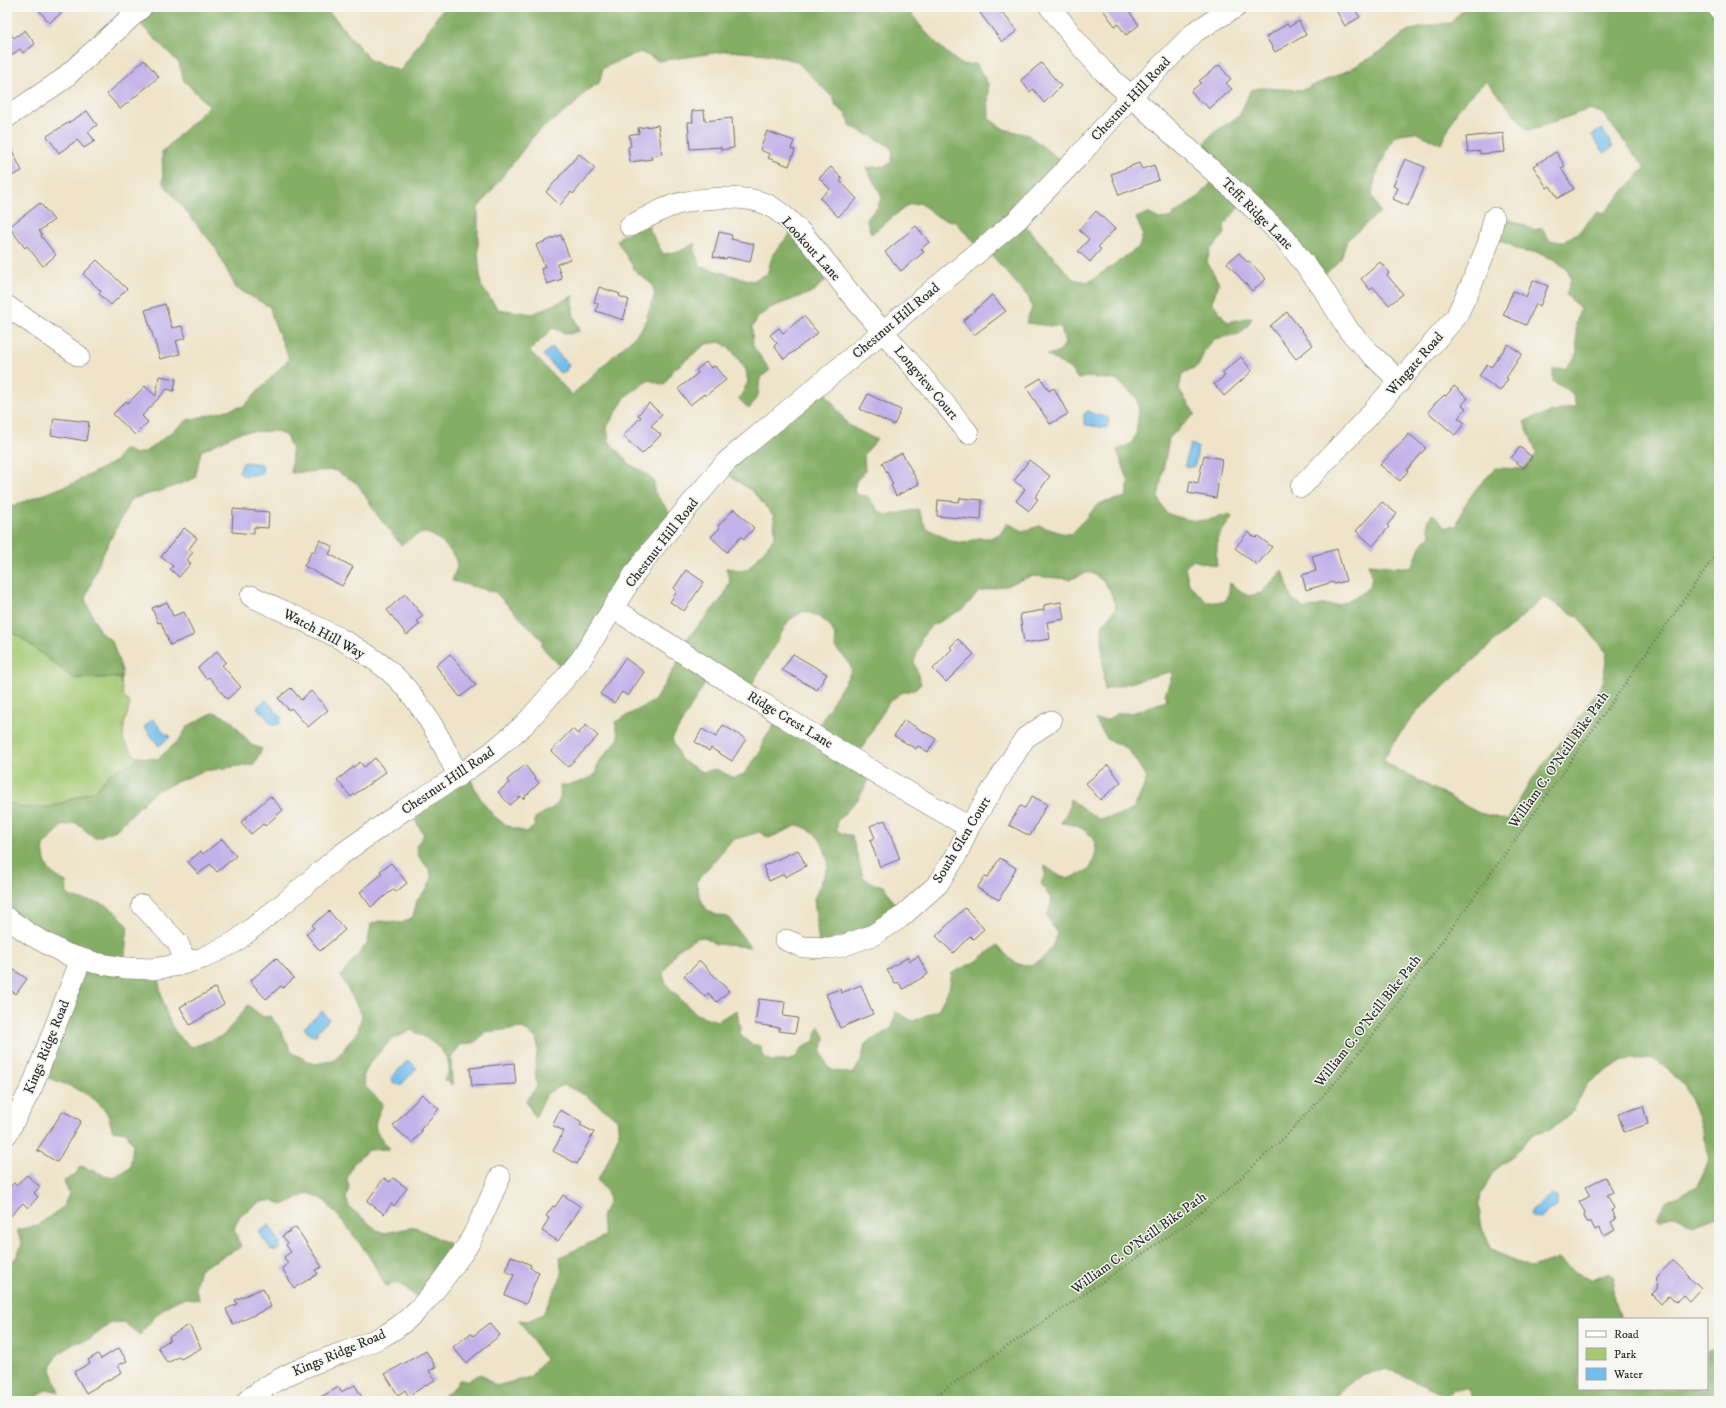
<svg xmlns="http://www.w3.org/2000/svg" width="1726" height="1408" font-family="'IM FELL DW Pica',serif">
<rect width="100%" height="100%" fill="#f6f6f2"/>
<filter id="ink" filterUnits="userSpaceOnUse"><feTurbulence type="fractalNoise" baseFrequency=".025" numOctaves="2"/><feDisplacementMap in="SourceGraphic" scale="8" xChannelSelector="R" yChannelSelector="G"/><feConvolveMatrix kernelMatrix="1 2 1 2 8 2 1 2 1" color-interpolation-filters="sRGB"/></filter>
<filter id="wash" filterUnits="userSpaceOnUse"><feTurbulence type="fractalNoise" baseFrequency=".012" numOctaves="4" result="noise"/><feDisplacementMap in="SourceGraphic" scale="16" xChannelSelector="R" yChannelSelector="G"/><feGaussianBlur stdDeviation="0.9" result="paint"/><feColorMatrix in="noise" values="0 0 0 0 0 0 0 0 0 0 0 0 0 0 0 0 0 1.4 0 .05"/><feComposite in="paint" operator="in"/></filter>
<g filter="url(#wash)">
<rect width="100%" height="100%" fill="#efe4c9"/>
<path fill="#a5c973" stroke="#687a4f" d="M7 630 20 637 73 678H120L123 695 130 704 124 725 123 740 135 756 139 757 132 763 111 772 96 790 50 807 22 808 8 802Z"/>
<path fill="#84ad65" stroke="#586c48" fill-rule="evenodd" d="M136 7H323L333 16 370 60 400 71 444 7H907C922 31 940 48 962 65L976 64 988 84 989 119 1004 129 1028 135 1070 168 1023 223 1073 279 1089 282 1139 247 1143 234 1136 218 1148 213 1159 219 1169 218 1201 195 1217 175 1200 149 1213 133 1239 116 1251 90 1261 88 1303 90 1349 70 1385 49 1407 31 1433 25 1450 23 1466 7H1719V1216L1693 1226 1674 1216 1662 1220 1658 1218 1666 1201 1697 1186 1710 1159 1700 1125 1685 1086 1655 1058 1623 1060 1587 1084 1573 1111 1550 1130 1532 1135 1517 1152 1493 1172 1481 1194 1479 1208 1482 1228 1492 1250 1531 1268 1558 1259 1568 1268 1591 1280 1610 1273 1614 1277 1612 1292 1621 1319H1579V1389H1707V1351L1719 1349V1401H1473L1468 1389H1454L1446 1396 1387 1368C1362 1376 1348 1377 1333 1401H436L452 1390 459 1380H469L481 1374 496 1386 530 1377 545 1359 519 1320 528 1321 543 1314 562 1275 560 1257 605 1236 601 1218 609 1201 607 1192 597 1180 605 1168 619 1134 617 1119 585 1095 564 1085 547 1093 535 1118 526 1100 537 1087 535 1072 538 1046 536 1038 522 1028 485 1032 476 1042 460 1045 451 1058 452 1085 444 1080C446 1077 449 1072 449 1069 449 1049 425 1037 411 1030L391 1040 369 1064 363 1077 366 1087 383 1104C371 1130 373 1127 390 1149L368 1150 353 1164 347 1179 349 1187 346 1198 349 1207 377 1230 384 1233 415 1227 458 1248 422 1301 398 1283 386 1286 369 1256 345 1224 323 1199 309 1193 282 1205 273 1200 260 1202 240 1215 234 1229 241 1247 200 1269 195 1287 199 1300C195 1299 190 1298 186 1298 168 1300 150 1321 140 1335L123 1322 111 1323 90 1339 75 1343 56 1356 51 1369 59 1392C41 1386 44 1395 30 1401 24 1403 13 1401 7 1401V1265L16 1258 22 1244 17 1230 38 1225 63 1207 69 1194 64 1181 75 1175 81 1166 112 1178 130 1168 133 1144 126 1132 112 1130C111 1125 110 1119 108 1115 96 1092 59 1082 37 1074L78 959 7 917V801L22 808 50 807 96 790 111 772 132 763 139 757 158 759 179 740 188 726 214 712 230 719 251 745 262 749 254 764 203 771 155 791 116 830 95 838 76 823 62 826 43 846C45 867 47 872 66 882L67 894C77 902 87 899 99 903 112 906 120 916 128 926L124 964 156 966C162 996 164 1030 192 1047L223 1036 248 1005 263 1017 270 1016 279 1027 292 1053 315 1064 335 1060 358 1031 362 1015 341 976 368 942 371 924 380 921 402 923 413 917 417 900 427 889 432 878 429 869 419 857 416 846 424 835 408 808 466 769C480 800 491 825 527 832L535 826V818C551 808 563 807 560 786L578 783 595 775 598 763 619 738 615 722 654 701 683 655 681 646 724 596 730 581 726 568 740 570 749 568 775 537 774 516 752 491 723 471 822 388 848 425 877 440 864 454 865 471 856 481 854 491 858 495 867 496 879 511 887 516 918 509 926 528 951 541 964 543 978 538H990L1001 533 1007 523 1023 531 1040 526 1061 533 1072 534 1098 504 1126 497 1129 482 1117 450 1131 444 1136 435 1139 409 1137 398 1117 380 1087 377 1078 379 1069 368 1047 355 1059 352 1065 344 1061 327 1026 323 1032 308 1029 298 990 253 984 252 955 222 938 217 920 203 908 205 871 234 866 219 877 208 882 196 866 168 885 166 891 163 893 153 890 146 851 126 845 113 836 106 834 99 796 61 767 54 728 51 659 61 640 52 603 68 599 83 586 91 574 105 536 133 478 208V252L481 286 498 309 533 314 573 296V313L580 331 568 334 553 328 530 351 572 395 635 336 644 325 655 294 652 284 637 273 617 241 620 237 646 223 663 254 679 252 695 243V253L701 267 752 281 767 274 773 254 795 228 834 272 813 292 772 307 759 316 752 327 753 346 770 370 760 378 758 395 749 409 739 399 748 382 746 370 730 348 720 342 706 344 672 371 664 385 649 380 626 396 607 427 609 441 629 464 644 472 654 481V492L674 518 566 672 541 646 543 641 495 592 452 581C453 577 456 571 457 566 457 554 435 532 423 533 415 534 408 541 401 545L378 516 357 483 334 470 291 473 292 450 286 436 277 431 241 432 201 451 195 478 170 488 131 499 100 560 85 599 100 632 112 641 122 671 121 685 120 678H73L20 637 7 630V508L76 482 116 461 124 449 136 454 145 452 188 420 244 406 289 359 272 317 270 307 236 288 215 247 163 183 162 152 209 106 184 81 179 63 130 14ZM1486 81 1529 131 1589 109 1602 113 1645 168 1603 214 1597 212 1579 232 1564 241H1550L1542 228 1535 230 1503 217 1493 237 1525 252H1536L1555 260 1568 270 1571 279 1566 295 1580 308 1576 324 1577 355 1565 369H1553V381L1572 393 1576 406 1532 418 1524 422 1537 453 1524 469 1496 468C1479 485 1462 502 1457 526L1446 527 1433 514 1428 519V527L1431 535 1420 546 1414 564 1410 568 1368 564 1372 579 1369 587 1361 594 1338 605H1322L1305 609 1291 598 1283 570 1261 593 1248 596 1230 583 1228 597 1224 602H1207L1189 584 1185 568 1192 560 1217 566C1215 557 1218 548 1217 539L1232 517 1229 514C1201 523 1194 523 1166 513L1158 498 1169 438 1195 414 1179 390 1182 374 1199 365 1204 351 1214 339 1239 334 1247 327 1252 317 1227 322 1212 302 1219 283 1207 262 1210 250 1225 234 1224 225 1244 201 1320 279 1341 259 1347 240 1380 212 1372 196 1375 177 1393 138 1400 134 1415 132 1441 144 1457 110ZM1089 572C1105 579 1112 591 1116 608L1102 626 1104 690 1169 672 1173 673 1165 694 1167 698 1166 701 1132 713H1118L1107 720H1095L1108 740 1121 745 1130 752 1147 778C1133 813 1136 813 1098 819L1070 799 1069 808 1061 823C1076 824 1093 830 1096 848 1097 854 1092 864 1090 869 1066 881 1067 882 1045 866V875L1041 883 1052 901 1047 916 1057 934C1052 952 1036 972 1016 963 1010 960 1003 951 998 945L977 961 952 973 949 989 938 1010 913 1021 896 1012 892 1028 865 1044 862 1059 853 1074 832 1070 828 1067 821 1052 825 1037 819 1026 814 1041 802 1048 796 1057 787 1061H771L762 1056 761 1046 751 1044 741 1036 737 1010 717 1021 696 1014 666 984 663 974 676 951 696 938 705 937 715 944 750 947 728 917C704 915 701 903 696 882L732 840 759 832 769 838 798 825C821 832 823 844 829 865L814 899 819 945 900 914 884 886 874 884 863 877 852 836 844 834 837 831V821L858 799 873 774 856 758 889 702 901 693 915 689 921 684 914 662 922 637 931 626 963 609 979 592 1002 586H1006L1012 583 1032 576 1071 579ZM1544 597 1578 617 1607 653 1603 682 1575 724 1530 782 1508 820 1479 813 1395 768 1383 760 1395 740 1420 708ZM804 611C824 617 838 627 835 648L848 661 852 670 816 730 781 715 763 742 761 751 744 774 734 778 716 769 703 772 681 760 672 739 711 673 748 691 789 620Z"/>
<path fill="#72beec" stroke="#4e748c" d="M1602 129 1613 147 1604 153 1592 135Z
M552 347 569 365 565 372 563 371 560 373 543 355Z
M1087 411 1096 415 1109 418 1107 428 1086 425 1084 422V414Z
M1191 444 1198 447 1195 465 1192 467H1186L1185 464 1189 447Z
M246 462 261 464 263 466 262 472 258 475H242L239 472 243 463Z
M266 700 282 718 279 721 281 722 277 725 276 724 273 726 263 714H262L257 707Z
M153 719 166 735 168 734 170 737 159 746 144 727Z
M322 1011 329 1020 316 1032 318 1033 315 1036 314 1034 311 1036 304 1028Z
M408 1060 417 1068 400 1086 398 1084 396 1085 392 1082 394 1080 391 1078Z
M1552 1194 1557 1198V1205L1540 1219 1532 1217 1530 1214 1531 1211Z
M269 1225 281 1244 279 1246 280 1248 275 1251 274 1249 271 1250 259 1232Z"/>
<g id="blocks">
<path fill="#c2b2e9" d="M37 7H69L49 23Z
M987 7H995L1000 13 1002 12 1017 31 1002 42 980 13Z
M1101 7H1126L1139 25 1126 35 1118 24 1115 26Z
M1345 7H1353L1360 17 1345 26 1337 12Z
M1299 21 1306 35 1275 52 1266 37 1287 24 1289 27Z
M7 29 14 38 25 30 35 44 23 53 20 49 7 59Z
M144 60 159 77 120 109 107 94Z
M1041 63 1061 86 1044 103 1033 89 1030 92 1021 80Z
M1219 65 1231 79 1226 83 1232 89 1209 109 1203 102 1201 103 1191 91 1201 83 1199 81Z
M704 110 705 121 732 118 734 148 721 150V147L690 149 688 122H693L692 111Z
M87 111 97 125 88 132 95 141 84 148 77 140 59 153 47 136Z
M658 125 662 154 651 156 652 159 630 162 628 147 631 146 629 135 639 133 638 128Z
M767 131 794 141 791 149 795 150 789 166 768 158 770 154 760 150Z
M1503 133 1505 152 1480 154V151L1468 152 1466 137Z
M7 140 22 171 7 178Z
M1556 152 1565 166 1561 168 1574 189 1558 198 1550 186 1547 188 1533 166Z
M579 154 595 168 573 194 571 192 560 205 546 192Z
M1405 159 1425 167 1408 206 1393 199 1398 188 1393 186Z
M1139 163 1142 169 1154 165 1159 180 1119 195 1111 174Z
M831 167 842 179 840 181 857 199 838 217 820 198 830 189 819 178Z
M40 203 54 220 39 231 42 235 41 236 56 255 43 266 27 246 25 248 9 227Z
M1096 211 1115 229 1098 247 1101 249 1090 262 1078 251 1089 239 1079 230Z
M916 226 929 242 921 249 924 252 901 271 885 252Z
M719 232 732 235 731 239 754 244 750 262 727 257 726 259 713 257Z
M561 235 570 259 557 264 562 279 547 284 541 269 545 267 536 245Z
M1239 253 1247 262 1249 261 1266 279 1252 291 1227 263Z
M97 260 127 289 111 305 99 294 101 291 83 274Z
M1380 262 1389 273 1387 275 1403 294 1389 305 1373 287 1370 290 1361 279Z
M1533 280 1548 286 1540 306 1536 304 1526 325 1503 315 1513 291 1526 297Z
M599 287 620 294 619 296 629 300 623 320 596 311 598 304 594 302Z
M992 295 1006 311 974 335 963 321Z
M165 304 172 328 182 326 186 338 176 341 180 354 160 359 145 310Z
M1287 312 1313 345 1296 359 1270 326Z
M804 316 818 333 784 359 774 346 777 343 770 335 779 328 783 333Z
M1508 344 1522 354 1506 378 1508 379 1500 391 1479 376 1487 364 1491 367Z
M1241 357 1252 371 1224 396 1214 384 1225 376 1222 373Z
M706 362 711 368 715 366 726 380 705 396 704 394 690 405 678 389 698 373 696 370Z
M159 376 176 379 174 391 167 389 142 416 148 422 135 435 113 414 126 401 128 403 145 386 156 396Z
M1041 378 1049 391 1054 388 1068 414 1050 424 1026 387Z
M1454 386 1468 398 1462 405 1466 408 1458 418 1465 423 1455 435 1428 412 1436 402H1437L1444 395 1446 396Z
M868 394 901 410 894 425 860 409Z
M649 403 662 415 651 426 661 435 642 454 623 436 641 417 638 415Z
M54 418 89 422 86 441 51 435Z
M1409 434 1426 448 1407 470 1408 471 1400 481 1380 465Z
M1520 447 1532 457 1524 468 1511 458Z
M902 453 919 484 896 496 891 485 893 484 882 463Z
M1204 455 1222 459 1216 498 1188 493 1190 481 1198 483Z
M1029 460 1050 476 1035 497 1038 499 1029 511 1016 501 1025 489 1014 481Z
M960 498 982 500 981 520 937 516 938 500 959 502Z
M1382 502 1397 514 1387 525 1389 527 1373 546 1356 531Z
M233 509 269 512 268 528 254 527V534L232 532Z
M734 509 754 528 744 539 741 537 727 552 711 537 720 528 718 526Z
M184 528 197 538 189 549 193 552 187 560 191 563 179 577 170 569 173 566 161 557Z
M1248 532 1256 538 1258 536 1272 547 1257 565 1235 548Z
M320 540 333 547 329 554 353 567 342 586 304 566 312 551 314 552Z
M1337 549 1346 581 1334 584 1333 582 1306 590 1302 575 1316 571 1312 556Z
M686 570 704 582 684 611 670 602 677 591 674 588Z
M405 594 423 616 417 621 420 624 407 635 387 610Z
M167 602 173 616 184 612 194 635 170 645 161 622 158 623 152 608Z
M1061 602 1064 619 1047 622 1050 639 1024 643 1020 614 1044 610V605Z
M958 639 974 654 946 682 933 669 952 649 950 647Z
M217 651 226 662 222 665 241 687 227 699 209 677 206 679 198 668Z
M450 654 476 685 460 697 436 666Z
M793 654 827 674 817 690 782 670Z
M625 658 644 672 628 696 622 692 614 703 600 694Z
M291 688 301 700 311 691 328 710 308 727 291 708 289 710 278 698Z
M904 720 936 739 928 752 918 746 916 749 894 736Z
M586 725 598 736 568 767 551 751 572 729 578 734Z
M723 725 746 739 732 761 711 748 709 751 695 742 702 729 716 737Z
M375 758 386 772 351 797 337 780 360 762 364 767Z
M525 765 539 783 523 799 521 796 510 805 498 792 509 783 507 780Z
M1108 765 1121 782 1100 800 1086 783Z
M270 796 283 810 265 826 263 824 251 834 241 822Z
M1032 796 1047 804 1030 836 1009 825 1020 806 1025 808Z
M885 820 900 859 880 867 870 840 875 838 870 826Z
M222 839 236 856 217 872 210 864 199 874 188 862 201 851 203 854Z
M798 850 806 866 785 877 784 874 769 881 763 866Z
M1000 858 1016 868 999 900 977 888 985 876 988 877Z
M391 863 407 883 396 892 394 889 371 907 360 892 382 874 380 871Z
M965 908 984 929 973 939 970 936 953 953 936 936Z
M329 911 345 930 320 951 306 934 314 928 312 925Z
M918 956 928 974 903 989 898 982 895 984 887 970 908 957 910 961Z
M276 958 294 978 283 988 281 986 266 999 250 981Z
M700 961 729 991 717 1002 708 993 705 997 684 976Z
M7 965 27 979 16 994 7 988Z
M861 985 873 1014 840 1028 826 994 840 989 841 993Z
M215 988 224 1004 190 1025 180 1007Z
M759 999 785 1002 783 1016 798 1018 795 1033 779 1031 780 1028 755 1024Z
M514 1063 516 1084 472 1086 470 1068Z
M422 1094 439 1109 420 1130 422 1131 412 1143 393 1126Z
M1643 1106 1648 1124 1624 1132 1618 1114Z
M560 1110 582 1122 580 1125 594 1132 577 1164 553 1151 564 1131 552 1125Z
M63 1111 81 1121 57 1162 37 1150Z
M27 1175 40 1187 34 1193 38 1197 28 1208 23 1203 7 1220V1190L14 1183 16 1185Z
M1605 1177 1613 1192 1607 1195 1614 1208 1612 1210 1616 1219 1611 1222 1615 1230 1604 1236 1599 1228 1595 1230 1591 1222H1587L1584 1215 1585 1212 1579 1202 1590 1196 1585 1187Z
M384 1178 390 1182 393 1178 407 1188 394 1206 391 1204 384 1214 367 1201Z
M563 1195 581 1207 558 1241 542 1231 549 1218 546 1216 553 1206 555 1207Z
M296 1227 322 1267 315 1270 318 1274 294 1288 282 1268 288 1264 284 1257 291 1252 286 1245 288 1243 282 1236Z
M511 1256 531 1265 530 1268 539 1272 526 1304 505 1295 514 1275 505 1271Z
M1673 1260 1701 1288 1689 1301 1683 1295 1676 1302 1669 1295 1661 1304 1651 1294 1656 1289 1657 1277Z
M263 1288 271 1307 233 1325 226 1309 237 1304 235 1300Z
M490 1323 500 1335 466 1363 453 1347 471 1333 473 1336Z
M189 1325 201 1348 181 1359 179 1357 167 1363 158 1347 170 1340 169 1337Z
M119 1348 127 1361 118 1365 122 1372 86 1393 74 1372 90 1363 88 1360 98 1354 101 1359Z
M426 1351 436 1367 429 1371 435 1380 408 1396 405 1390 398 1395 385 1374Z
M355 1385 364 1401H313L339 1387 341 1392Z"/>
</g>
</g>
<g filter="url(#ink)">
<use href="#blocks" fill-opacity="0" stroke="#706c62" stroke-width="1"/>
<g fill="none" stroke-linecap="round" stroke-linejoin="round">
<g stroke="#706c62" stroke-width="22">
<path id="minor" d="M1050 7 1079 44 1103 71 1235 191 1283 236 1322 287 1349 331 1372 355 1393 375 1399 383
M1718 7 1719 9
M7 117 62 80 142 7
M630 226C644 219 659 210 674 205 696 198 744 194 766 204 796 218 828 266 849 292 888 339 931 384 968 433
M7 306 79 356
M1301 487 1365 420 1456 317 1473 281 1488 244 1494 218
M251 596C296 618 349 638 388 670 419 696 442 740 458 776
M613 608C731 684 848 759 969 827
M142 905 178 943 186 963
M7 918 31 935 66 954 96 963 125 968 152 969 179 965 203 958 235 942 284 903 339 856 404 810 458 776 492 752 524 725 569 674 581 659 635 573 652 550 726 462 1017 220 1078 157 1131 96 1196 31 1236 7
M786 940 803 947 829 948 842 946 873 935 900 918 938 884 956 856 969 827 1025 738 1051 721
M7 1134 32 1087 81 959
M247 1401C284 1369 331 1359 375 1340 407 1326 428 1300 448 1273 455 1263 463 1253 469 1243 480 1222 490 1199 500 1177"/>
</g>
<path stroke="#706c62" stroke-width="2.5" stroke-dasharray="1 3" stroke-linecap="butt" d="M928 1401 1189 1222 1234 1184 1289 1133 1339 1078 1388 1016 1525 826 1719 550"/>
<use href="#minor" stroke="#fff" stroke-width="21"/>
</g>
</g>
<g text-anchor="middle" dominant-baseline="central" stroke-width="3" stroke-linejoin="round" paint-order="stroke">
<g font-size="14" fill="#2b2b2b" stroke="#f6f6f2">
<text transform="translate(1131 99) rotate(-47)">Chestnut Hill Road</text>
<text transform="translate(1257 214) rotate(45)">Tefft Ridge Lane</text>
<text transform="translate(811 249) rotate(48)">Lookout Lane</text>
<text transform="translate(896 321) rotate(-40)">Chestnut Hill Road</text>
<text transform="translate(1415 364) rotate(-49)">Wingate Road</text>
<text transform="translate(926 383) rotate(50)">Longview Court</text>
<text transform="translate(662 543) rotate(-52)">Chestnut Hill Road</text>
<text transform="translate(324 634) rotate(28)">Watch Hill Way</text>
<text transform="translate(790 720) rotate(31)">Ridge Crest Lane</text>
<text transform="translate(1559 760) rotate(-55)">William C. O'Neill Bike Path</text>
<text transform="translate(448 781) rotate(-34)">Chestnut Hill Road</text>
<text transform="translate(962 840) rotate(-59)">South Glen Court</text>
<text transform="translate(1368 1021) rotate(-52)">William C. O'Neill Bike Path</text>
<text transform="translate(47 1047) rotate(-68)">Kings Ridge Road</text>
<text transform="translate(1139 1243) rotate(-36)">William C. O'Neill Bike Path</text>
<text transform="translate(339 1353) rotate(-23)">Kings Ridge Road</text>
</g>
</g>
<rect width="1726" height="1408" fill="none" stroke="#f6f6f2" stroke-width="24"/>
<rect x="1578" y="1318" width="130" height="72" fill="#f6f6f2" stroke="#a5a5a2"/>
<rect x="1586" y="1331" width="20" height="6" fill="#ffffff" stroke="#a5a5a2"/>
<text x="1614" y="1338" font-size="12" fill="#2b2b2b">Road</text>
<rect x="1586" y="1348" width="20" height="12" fill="#a5c973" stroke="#a5a5a2"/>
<text x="1614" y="1358" font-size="12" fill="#2b2b2b">Park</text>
<rect x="1586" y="1368" width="20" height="12" fill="#72beec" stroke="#a5a5a2"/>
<text x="1614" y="1378" font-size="12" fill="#2b2b2b">Water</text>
</svg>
